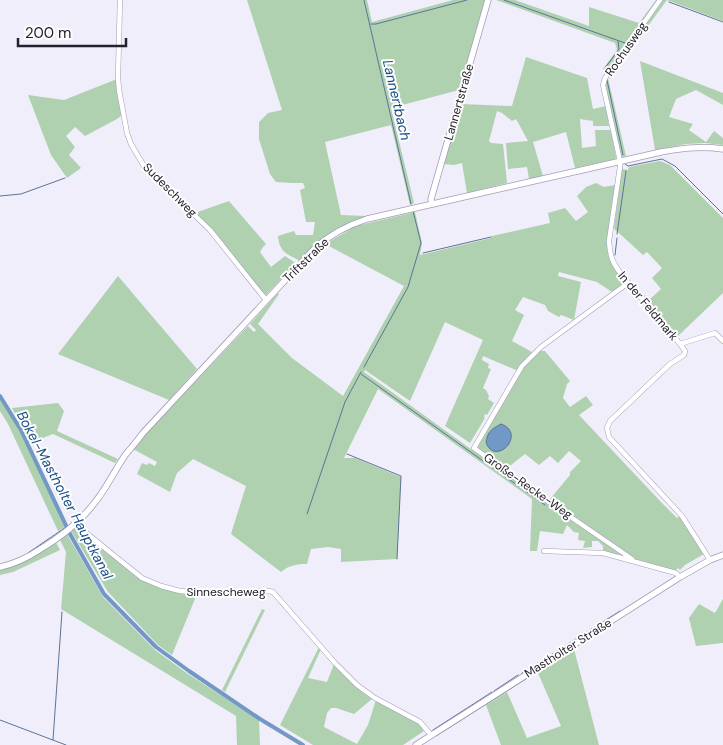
<svg xmlns="http://www.w3.org/2000/svg" width="723" height="745" font-family="'DM Sans',sans-serif">
<rect width="100%" height="100%" fill="#f1eefb"/>
<path fill="#afd1b0" d="M247 0H367L372 22 453 0H485L459 90 391 108 414 203 410 205 391 125 325 142 341 215 366 216 339 228 300 261C287 254 279 252 278 236L294 231 296 235H313L315 222H306L300 190 305 188 303 183H292L276 182 270 174 259 139V122L268 113 282 110Z
M496 0H515L589 26V7L639 23 656 0H723V21L667 0 610 78H608L626 156 621 157C616 136 611 114 607 92 605 84 607 77 603 69L617 50 615 43Z
M526 57 587 78 593 109 606 106 609 126H593V121L580 119 582 148 596 146 595 130H611L616 157 615 159 575 168 566 132 533 142 543 176 529 179 527 167 508 169 506 143 528 141 516 119 512 121 502 113 497 111 489 141 491 143 503 144 507 183 467 193 462 163 454 165 443 164 461 104 512 106Z
M640 61 723 93V105L696 90 676 99 669 117 693 124 689 130 706 142 714 131 723 138V145L705 143 686 144 655 150Z
M117 79 122 115 117 119 85 136 75 127 66 136 75 147 69 155 81 168 67 178 51 155 28 95 64 100Z
M660 161 670 165 723 218V293L677 337 642 297 645 295 649 300 661 289 652 278 662 268 647 252 643 255 620 234 615 230 614 228 622 169 628 170 629 167Z
M596 183 604 187 615 185 607 242 608 254 614 267 624 280C623 286 617 289 612 292L597 282 559 272 558 276 581 282 574 320 561 315 559 317 548 311 545 305 523 297 515 310 524 315 512 341 532 352 516 370 483 356 482 360 489 364 488 368 491 369 483 388 486 390 489 396 488 399 494 403 487 415 485 414 484 417 485 418 470 443 445 426 483 340 445 322 410 401 365 370 364 372 550 506 621 553V555L603 552V546L598 541H592V547L583 548 585 541 578 540 579 533 574 532 567 525 563 534 540 531 537 551H530L532 499 378 389 344 458H355L401 477 397 559 341 562V549L328 547 311 549 307 564C297 564 289 565 281 572L231 534 246 486 193 459 177 473 170 492 137 474 142 463 147 465 149 463 155 466 157 462 133 449 145 435 248 326 254 332 256 330 250 324 278 293 279 294 258 324 292 358 343 396 404 286 325 244 356 226 415 212 422 243 420 255 491 238 492 236 550 223 548 213 565 208 576 221 588 212 577 196 586 187Z
M229 201 266 244 263 247 260 252 271 267 285 256 294 262 295 264 266 295 264 294 195 213Z
M118 276 197 369 169 400 58 354Z
M539 351H545L570 381 567 384 563 398 570 407 586 396 593 405 579 415 660 501 677 518 680 516 704 554 685 565 680 570 678 568 675 571 638 561 550 500V499L570 475V472L581 461 569 451 558 463 550 456 539 465 525 454 506 469 479 450 477 443 522 368Z
M0 398 20 431 65 527 58 531 8 424 0 411Z
M58 403 64 411 57 431 118 459 115 463 53 434 30 443 12 408Z
M76 527 142 579 197 594 172 655 158 645 108 592 71 531Z
M67 534 103 597 155 650 188 674 259 720 260 745H237L236 716 61 609 66 552 60 540Z
M56 542 60 550 13 572 0 575V569Z
M723 599V643L696 646 689 618 699 604 715 613Z
M262 609 265 610 225 692 222 690Z
M319 647 321 649 308 678 327 682 334 664 363 693 372 699 354 714 336 708H331L327 713 324 727 357 744 368 725 376 700 419 724 424 731 403 745H313L280 725Z
M574 649 599 745H501L486 705 507 692 527 738 561 726 538 673Z"/>
<path fill="#7298c5" stroke="#5b7497" d="M501 424C524 432 503 460 490 449 487 446 485 442 487 438 488 431 495 427 501 424Z"/>
<g fill="none" stroke-linecap="round" stroke-linejoin="round">
<path stroke="#5b7497" stroke-width="1" d="M364 0 411 204
M504 0 625 43
M669 2 723 22
M371 24H376L467 0
M605 71V68L619 49 618 41
M607 80 623 155
M625 164 628 166 662 159 675 166 723 214
M0 196 21 194 65 178
M617 234 626 171
M423 253 491 237
M615 255 617 238
M364 367 408 287 421 243 413 211
M361 374 545 505
M347 454 401 476 397 559
M307 514 345 402 361 372
M28 553 66 527
M522 673 620 611
M494 691 518 675
M0 720 66 745
M433 730 492 692
M436 736 573 649
M53 740 62 612"/>
<path stroke="#7298c5" stroke-width="4" d="M0 396 21 430 70 534 104 594 156 647 189 671 260 719 303 745"/>
<g stroke="#a39bb8" stroke-width="5.5">
<path id="street" d="M120 0 118 77 119 90 127 133 131 144 144 166 210 230 266 300
M660 0 605 78 603 85 620 161V167L609 241C610 256 612 262 621 274L680 344 685 351 684 355 670 364 610 421 607 428 609 437 682 516 710 560
M628 283 541 347 522 366 474 448 546 500 632 559V560
M680 344 715 333 723 341
M75 524 142 578 161 586 180 591 216 594 269 591 273 592 335 663 357 685 375 698 420 722 431 735
M544 551 603 553 676 573 680 577"/>
</g>
<g stroke="#a39bb8" stroke-width="7">
<path id="secondary" d="M432 204 431 199 488 0
M0 567C14 564 27 558 39 550 59 538 78 524 92 506 106 490 114 471 126 454 132 447 138 440 143 433L315 248C331 234 348 225 367 219L661 152C683 148 701 146 723 149
M416 745 680 577 710 560 723 555"/>
</g>
<use href="#street" stroke="#fff" stroke-width="4.5"/>
<use href="#secondary" stroke="#fff" stroke-width="5.5"/>
</g>
<g text-anchor="middle" dominant-baseline="central" stroke-width="4" stroke-linejoin="round" paint-order="stroke">
<g font-size="12" fill="#24212c" stroke="#fdfdfd">
<text transform="translate(626 49) rotate(-55)">Rochusweg</text>
<text transform="translate(459 102) rotate(-74)">Lannertstraße</text>
<text transform="translate(170 190) rotate(45)">Sudeschweg</text>
<text transform="translate(306 260) rotate(-44)">Triftstraße</text>
<text transform="translate(648 306) rotate(50)">In der Feldmark</text>
<text transform="translate(528 486) rotate(35)">Große-Recke-Weg</text>
<text x="226" y="592">Sinnescheweg</text>
<text transform="translate(568 648) rotate(-32)">Mastholter Straße</text>
</g>
<g font-size="14" font-style="italic" fill="#184e86" stroke="#fdfdfd">
<text transform="translate(397 100) rotate(77)">Lannertbach</text>
<text transform="translate(65 495) rotate(62)">Bokel-Mastholter Hauptkanal</text>
</g>
</g>
<path d="M18 38v8h108v-8" fill="none" stroke="#24212c" stroke-width="2.5"/>
<text x="25" y="38" font-size="15" fill="#24212c" stroke="#fdfdfd" stroke-width="4" paint-order="stroke">200 m</text>
</svg>
